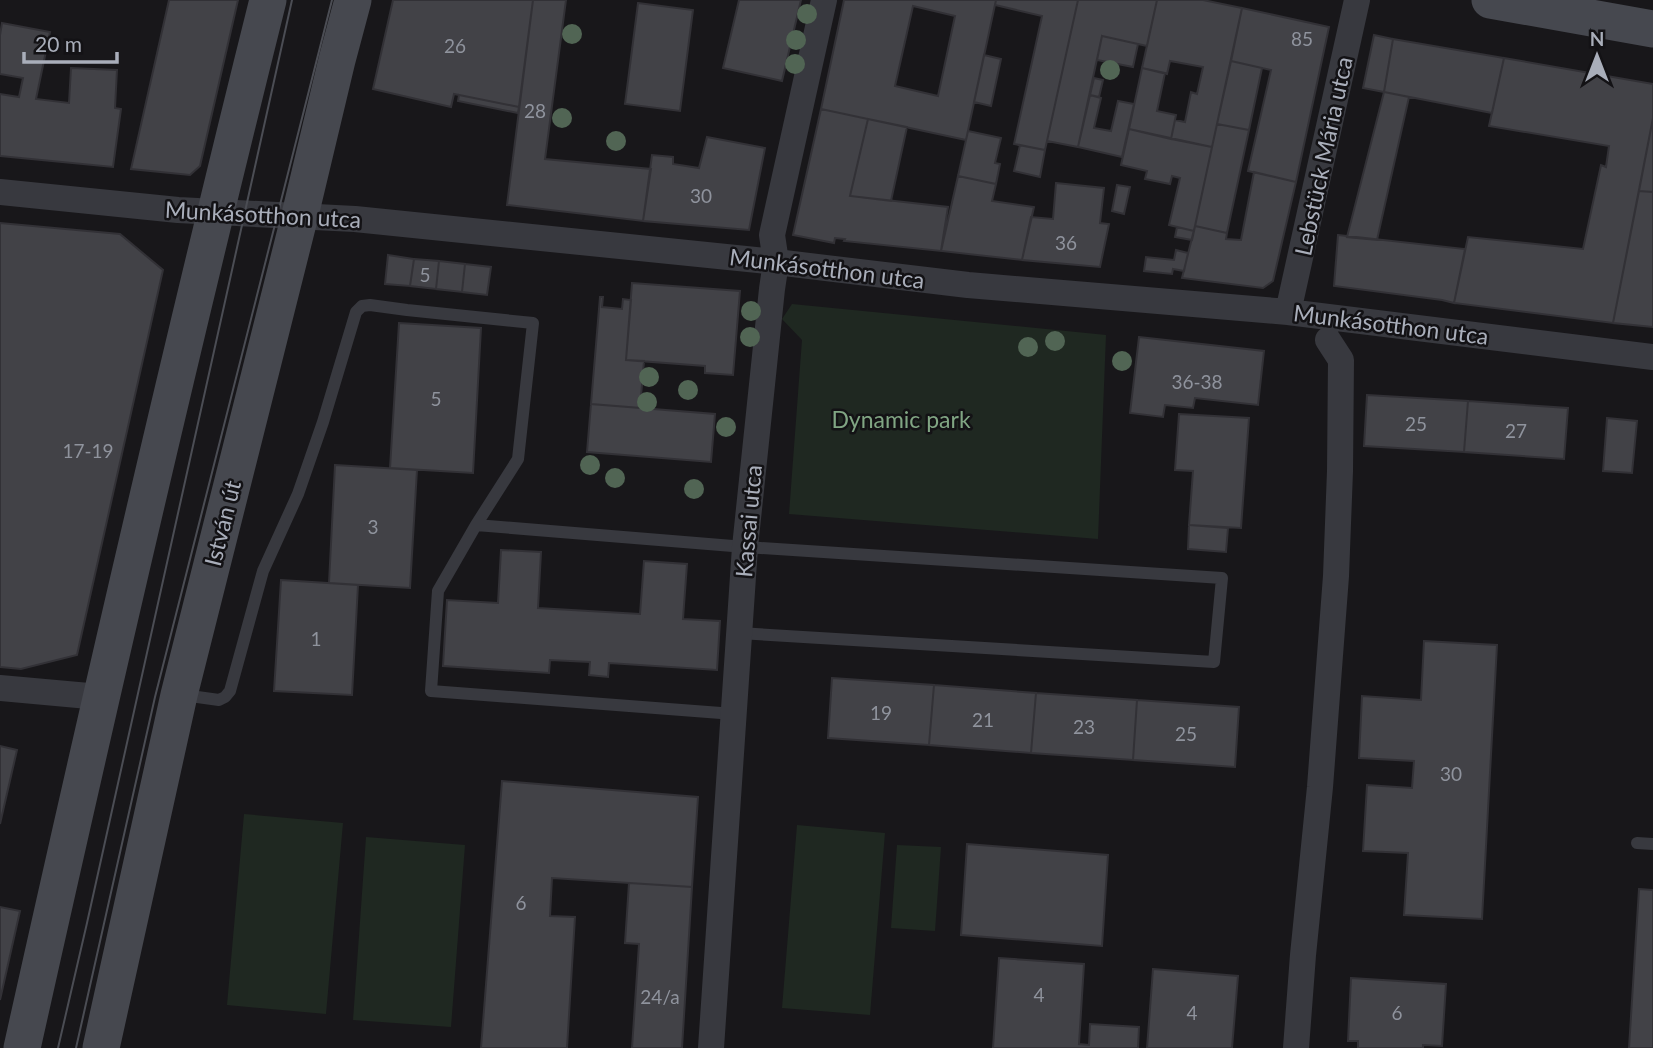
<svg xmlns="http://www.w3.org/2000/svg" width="1653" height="1048" font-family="Lato,sans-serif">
<rect width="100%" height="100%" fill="#18171a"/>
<path fill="#1f2821" d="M792 304 1106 335 1098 539 789 514 802 340 782 319Z
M244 814 343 823 326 1014 227 1005Z
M797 825 885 833 870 1015 782 1008Z
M366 837 465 845 451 1027 353 1020Z
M897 845 941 847 935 931 891 928Z"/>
<path fill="#424247" stroke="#323136" stroke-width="2" fill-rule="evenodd" d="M169 0H238L200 166 190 175 131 169Z
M393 0H533L519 107 454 94 451 107 373 89Z
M533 0H566L545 159 651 169 643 221 507 205Z
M739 0H801L782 81 723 68Z
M844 0H996L966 140 821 109ZM913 6 955 16 938 96 895 86Z
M996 0H1078L1045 150 1014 144 1042 16 995 5Z
M1078 0H1157L1147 46 1102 36 1078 147 1047 141Z
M1157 0H1203L1242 8 1212 147 1171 139 1175 120 1185 122 1191 92 1197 94 1203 67 1170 61 1167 74 1142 68Z
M638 3 693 10 680 111 625 104Z
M1242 8 1329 27 1296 182 1248 171 1271 70 1231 61Z
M2 23 50 32 36 99 69 103 71 68 117 70 115 108 121 109 113 167 0 156V94L19 97 23 78 0 74V35Z
M1374 35 1393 39 1384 92 1363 88Z
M1102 36 1138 44 1133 67 1097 60Z
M1393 39 1504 58 1492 113 1384 92Z
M984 55 1001 59 991 106 974 102Z
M1504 58 1653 84V118L1613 323 1454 303 1468 237 1583 249 1601 165 1606 167 1609 146 1489 126Z
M1231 61 1262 68 1249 130 1217 124Z
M1142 68 1165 73 1157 111 1176 115 1171 139 1129 129Z
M1094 78 1103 80 1099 97 1090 95Z
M1384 92 1409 97 1377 240 1347 237Z
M459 95 519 107 518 113 458 101Z
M1090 95 1101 98 1094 128 1111 131 1118 101 1134 104 1122 157 1078 147Z
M821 109 868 119 850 196 948 207 941 251 844 241 845 239 835 238 834 243 793 235Z
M1653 118V192L1639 191Z
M868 119 907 127 891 201 850 196Z
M1217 124 1249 130 1227 233 1195 226Z
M1129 129 1212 147 1194 231 1169 225 1180 178 1172 176 1170 184 1145 179 1147 171 1121 165Z
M968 131 1001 138 995 163 1000 164 996 184 958 176Z
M707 137 765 148 749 230 643 221 652 155 673 157V164L699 168Z
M1020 145 1045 150 1040 177 1014 171Z
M1254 172 1296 182 1273 281 1263 288 1182 278 1195 226 1227 233 1226 239 1241 240Z
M958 176 996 184 992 201 1034 207 1022 260 941 251Z
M1056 183 1104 188 1100 223 1109 224 1100 267 1022 260 1031 217 1053 219Z
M1117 185 1130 187 1124 214 1112 211Z
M1639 191 1653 192V327L1613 323Z
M0 223 120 234 163 270 77 655 21 669 0 667Z
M1177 227 1194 231 1192 240 1175 237Z
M1338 235 1465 249 1454 303 1442 300 1334 286Z
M1176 250 1188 253 1184 271 1173 269 1172 274 1144 271 1146 257 1174 260Z
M388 255 414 259 410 286 385 284Z
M414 259 439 261 436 289 410 286Z
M439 261 465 264 462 292 436 289Z
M465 264 491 267 487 295 462 292Z
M632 283 740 291 733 375 705 373V366L626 360Z
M600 297H603L602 307 622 309 623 299 631 300 626 360 644 361 640 408 591 404Z
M399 323 481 328 473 473 390 468Z
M1139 337 1264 351 1258 405 1195 398 1193 408 1165 405 1163 417 1130 413Z
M1367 395 1468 401 1464 452 1364 446Z
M1468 401 1568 408 1564 459 1464 452Z
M591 404 715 414 711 462 587 452Z
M1179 414 1249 418 1241 528 1189 525 1193 471 1175 470Z
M1607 418 1637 421 1632 473 1603 471Z
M335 465 417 470 410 588 329 583Z
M1189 525 1228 528 1226 552 1188 549Z
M501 550 541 552 538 608 640 614 644 561 687 564 683 619 720 621 717 670 609 663 608 677 589 675 590 662 550 660 549 673 443 666 447 600 498 603Z
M281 580 358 585 352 695 274 691Z
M1424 641 1497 645 1482 919 1404 915 1408 853 1363 851 1367 785 1412 788 1414 761 1359 758 1362 696 1421 700Z
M832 678 934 685 929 745 828 738Z
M934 685 1036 693 1031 753 929 745Z
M1036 693 1137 700 1133 760 1031 753Z
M1137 700 1239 707 1235 767 1133 760Z
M0 746 17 750 0 824Z
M502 781 698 797 692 887 552 878 550 916 575 917 567 1048H481Z
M967 844 1108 855 1102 946 961 935Z
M629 883 692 887 682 1048H632L639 944 625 943Z
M1639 889 1653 890V1048H1629Z
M0 907 20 911 0 1000Z
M999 958 1084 964 1079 1044 1089 1045 1090 1024 1139 1027 1138 1048H993Z
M1153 969 1238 976 1232 1048H1147Z
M1351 978 1446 984 1442 1046 1423 1045V1048H1358V1041H1348Z"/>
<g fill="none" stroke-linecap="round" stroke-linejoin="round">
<path stroke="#38393f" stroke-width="12" d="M183 695 219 700 225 697 230 691 263 571 298 494 323 422 356 312 362 306 370 305 407 310 533 323 518 459 476 525
M734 714 431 691 438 591 476 525 745 547 1222 578 1214 662 739 633
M1637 843 1653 844"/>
<path stroke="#38393f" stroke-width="26" d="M0 192 178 210 355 219 776 262 968 285 1288 312 1653 357
M1288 312 1357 0
M0 688 100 697
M711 1048 745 547 772 289 776 262 772 235 824 0
M1296 1048 1303 955 1320 787 1336 576 1340 471 1341 360 1328 340"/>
<path stroke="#46484f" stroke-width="37" d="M1490 0 1653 29
M22 1048C100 698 181 348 268 0
M101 1048 179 695 300 215 337 60 353 0"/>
<path stroke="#4b4d54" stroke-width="2" d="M58 1048 87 923 292 0
M76 1048 155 697 332 0"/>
</g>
<g fill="#516554">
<circle cx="807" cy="14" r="10"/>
<circle cx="572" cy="34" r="10"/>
<circle cx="796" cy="40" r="10"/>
<circle cx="795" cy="64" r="10"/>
<circle cx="1110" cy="70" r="10"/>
<circle cx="562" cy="118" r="10"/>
<circle cx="616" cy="141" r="10"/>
<circle cx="751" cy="311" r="10"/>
<circle cx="750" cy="337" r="10"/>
<circle cx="1055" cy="341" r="10"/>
<circle cx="1028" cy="347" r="10"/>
<circle cx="1122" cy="361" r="10"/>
<circle cx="649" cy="377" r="10"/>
<circle cx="688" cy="390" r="10"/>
<circle cx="647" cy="402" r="10"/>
<circle cx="726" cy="427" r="10"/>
<circle cx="590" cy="465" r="10"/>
<circle cx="615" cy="478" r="10"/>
<circle cx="694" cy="489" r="10"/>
</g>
<g text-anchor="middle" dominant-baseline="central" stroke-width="5" stroke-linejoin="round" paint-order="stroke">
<g font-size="19" fill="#8f939d">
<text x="1302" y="38">85</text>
<text x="455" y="45">26</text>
<text x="535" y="110">28</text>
<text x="701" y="195">30</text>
<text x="1066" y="242">36</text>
<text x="425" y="274">5</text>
<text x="1197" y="381">36-38</text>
<text x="436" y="398">5</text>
<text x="1416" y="423">25</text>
<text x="1516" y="430">27</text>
<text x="88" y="450">17-19</text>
<text x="373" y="526">3</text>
<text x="316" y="638">1</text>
<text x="881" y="712">19</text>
<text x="983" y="719">21</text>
<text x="1084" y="726">23</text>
<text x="1186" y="733">25</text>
<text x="1451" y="773">30</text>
<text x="521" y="902">6</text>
<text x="1039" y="994">4</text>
<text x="660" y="996">24/a</text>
<text x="1192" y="1012">4</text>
<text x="1397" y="1012">6</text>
</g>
<g font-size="23" fill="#a9aeba" stroke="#131215">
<text transform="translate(1323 156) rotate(-78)">Lebstück Mária utca</text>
<text transform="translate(263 214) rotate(3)">Munkásotthon utca</text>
<text transform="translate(827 268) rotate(7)">Munkásotthon utca</text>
<text transform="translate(1391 324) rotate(7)">Munkásotthon utca</text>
<text transform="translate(748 521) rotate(-85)">Kassai utca</text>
<text transform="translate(222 523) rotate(-76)">István út</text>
</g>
<g font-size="23" fill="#80a583" stroke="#131215">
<text x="901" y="419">Dynamic park</text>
</g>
</g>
<g transform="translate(1597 56)" stroke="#131215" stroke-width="5" paint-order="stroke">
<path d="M0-5L12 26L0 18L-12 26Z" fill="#a9aeba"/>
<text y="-10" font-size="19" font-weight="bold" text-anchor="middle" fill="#a9aeba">N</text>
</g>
<path d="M24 52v10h93v-10" fill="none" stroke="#a9aeba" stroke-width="3.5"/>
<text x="35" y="52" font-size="21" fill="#a9aeba" stroke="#131215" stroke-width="5" paint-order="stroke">20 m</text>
</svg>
